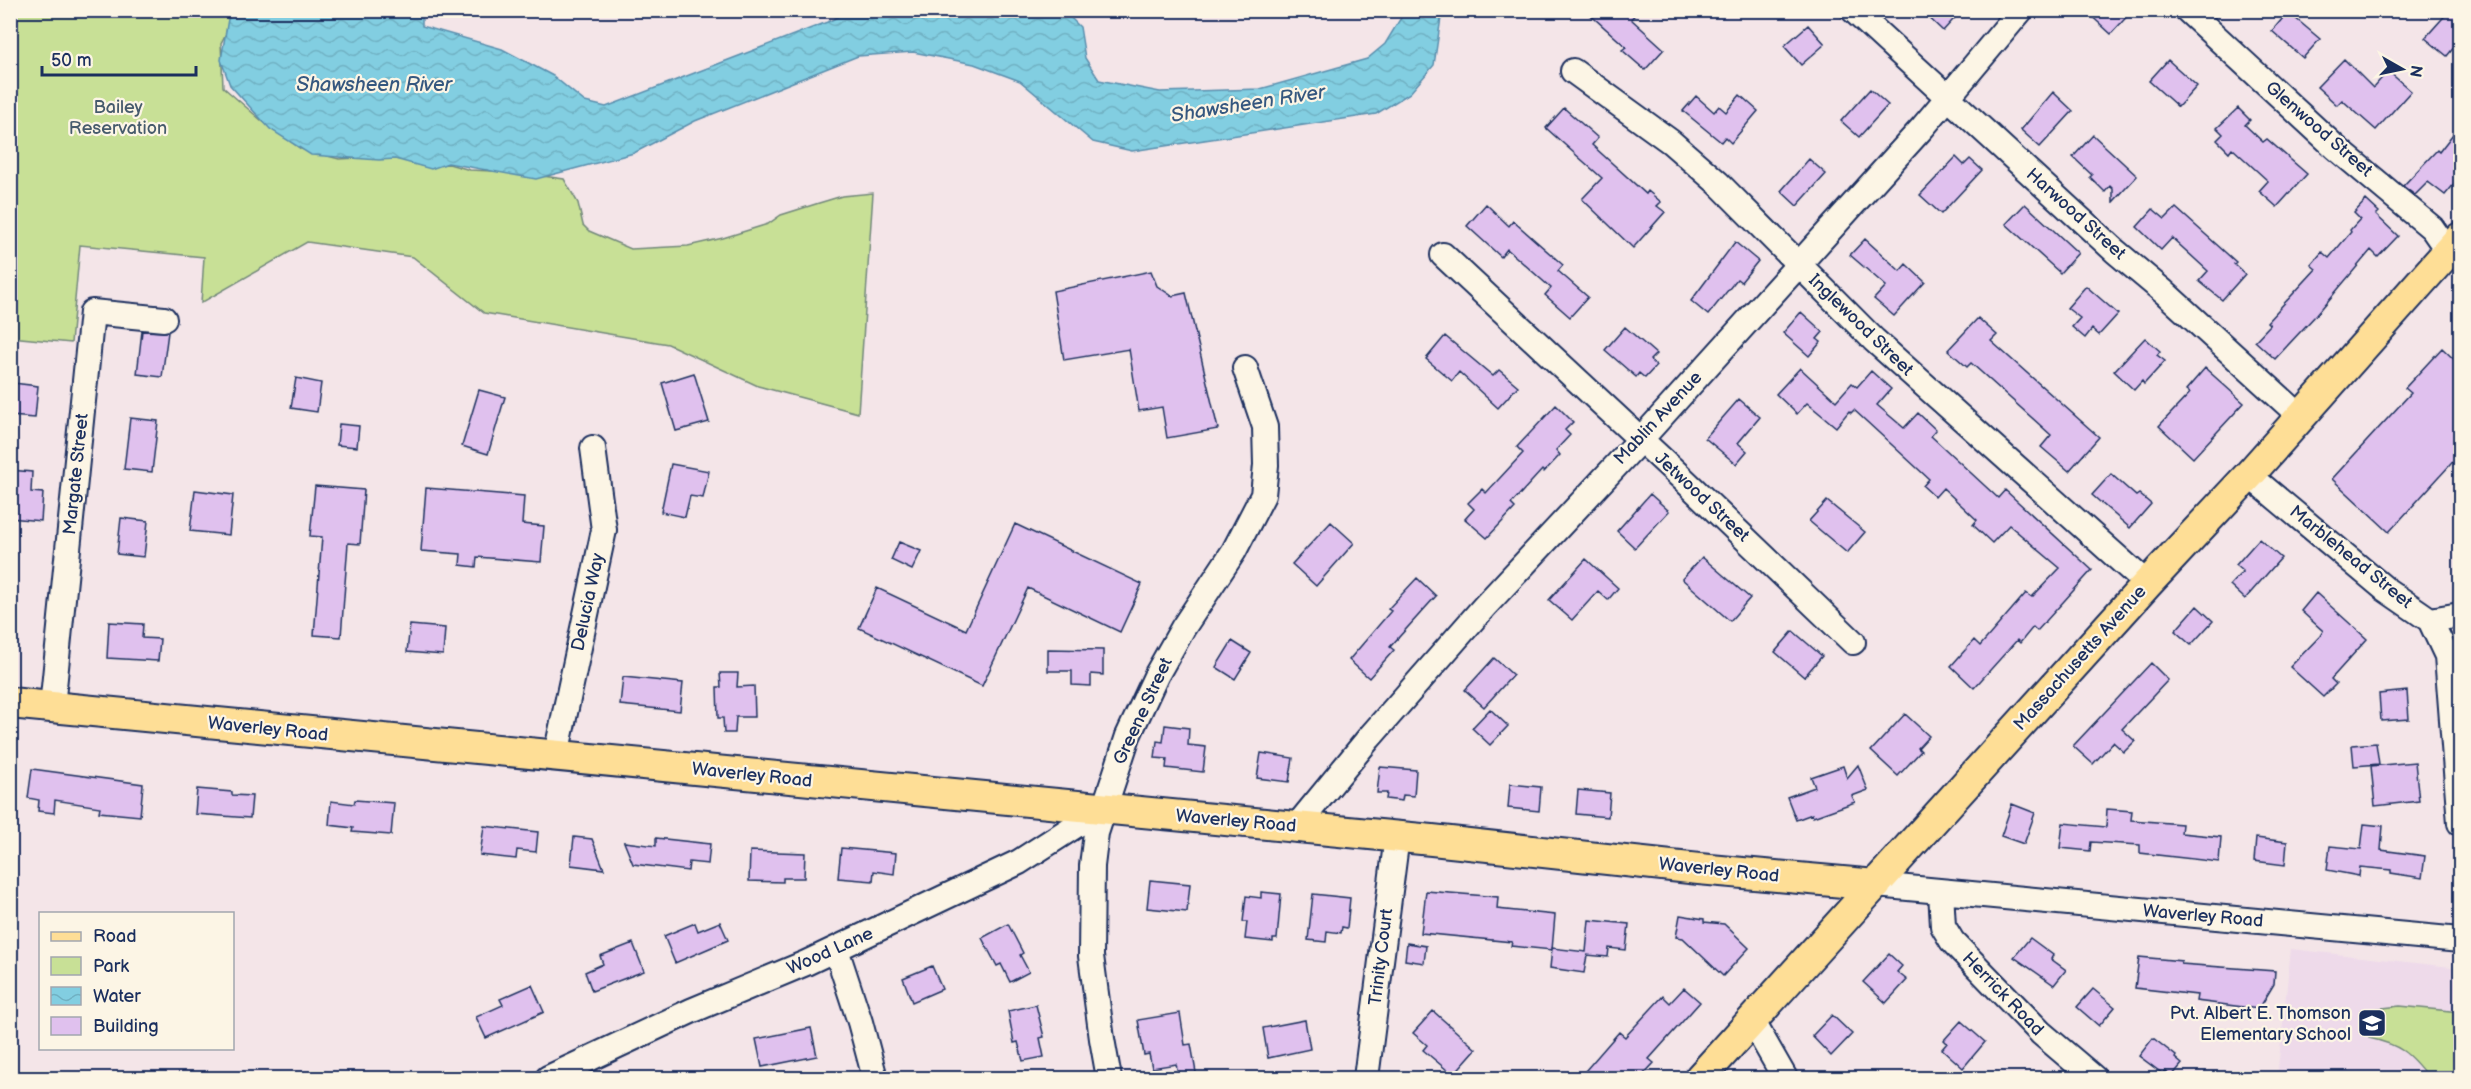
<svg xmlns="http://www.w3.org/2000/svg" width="2471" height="1089" font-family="'Balsamiq Sans',sans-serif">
<defs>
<pattern id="water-waves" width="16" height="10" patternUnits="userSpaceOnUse" patternTransform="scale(1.5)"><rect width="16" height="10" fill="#82cee1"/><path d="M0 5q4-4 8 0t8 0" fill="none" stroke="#70b1c3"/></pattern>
</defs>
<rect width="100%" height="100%" fill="#f4e5e8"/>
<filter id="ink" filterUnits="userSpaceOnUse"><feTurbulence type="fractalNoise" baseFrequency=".0167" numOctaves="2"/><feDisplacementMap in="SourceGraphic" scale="12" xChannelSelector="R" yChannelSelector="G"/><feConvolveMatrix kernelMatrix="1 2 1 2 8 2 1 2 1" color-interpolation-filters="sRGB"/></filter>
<g filter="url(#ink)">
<path fill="#eedaea" d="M2291 949 2460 968V1078H2277Z"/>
<path fill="#c8e096" stroke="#72887a" stroke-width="1.5" d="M11 11H238L221 43 223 87 262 121 301 149 339 159 378 157 402 160 422 166 449 164 470 170 514 172 564 179 578 203 583 225 589 231 631 249 688 246 723 238 768 224 781 215 819 203 842 196 873 193 858 413 758 386 668 344 484 313 413 257 307 242 201 303 204 257 80 245 71 343 11 337Z
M2400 1006 2460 1012V1078H2429C2409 1053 2401 1045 2369 1038L2374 1009Z"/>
<path fill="url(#water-waves)" stroke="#598ead" stroke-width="1.5" d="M1063 10 1080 27 1085 58 1099 80 1160 92 1260 89 1367 59 1385 44 1405 11H1442L1434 65 1410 93 1376 114 1132 151 1093 142 1020 81 974 64 913 52 858 56 695 121 634 153 536 179 448 163 431 169 395 159 379 160 311 155 270 129 230 85 221 60 228 19 238 11H422V26L502 49 553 76 585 102 606 107 830 21 848 11Z"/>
<path fill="#e0c1ee" stroke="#1b2f5e" stroke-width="1.5" d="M1585 10H1639L1631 19 1664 49 1645 70 1622 50 1626 47Z
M1921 10H1962L1943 31Z
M2085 10H2133L2111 34Z
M2450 10H2460V40L2447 56 2425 38Z
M2288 12 2320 39 2303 58 2272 31Z
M1808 25 1825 44 1801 65 1784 46Z
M2344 59 2373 88 2388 71 2411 91 2376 130 2342 100 2337 105 2317 87Z
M2168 60 2197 86 2178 107 2149 81Z
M1870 89 1888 105 1859 137 1841 121Z
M2053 92 2073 111 2040 147 2021 130Z
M1740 95 1758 111 1731 143 1725 137 1721 142 1683 111 1696 96 1714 112 1719 106 1726 112Z
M1564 108 1598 138 1592 145 1646 194 1648 191 1661 202 1657 206 1665 212 1633 248 1582 199 1602 178 1546 128Z
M2238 108 2250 120 2245 125 2263 142 2267 139 2307 174 2277 207 2259 191 2268 181 2232 148 2229 152 2217 140 2223 134 2217 128Z
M2460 125V177L2445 195 2428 182 2415 195 2403 186 2437 150 2439 152Z
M2093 135 2137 176 2113 202V189L2110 186 2105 192 2090 177 2092 175 2073 157Z
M1956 157 1964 165 1970 159 1982 170 1941 214 1920 195Z
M1809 159 1826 174 1797 206 1781 191Z
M2366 200 2379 212 2376 215 2398 236 2378 257 2371 250 2317 314 2275 359 2255 341 2270 325 2267 322 2316 269 2311 265 2322 252 2329 258 2351 232 2350 230 2360 219 2354 213Z
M1486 204 1509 226 1513 221 1563 265 1558 271 1588 297 1570 317 1545 295 1551 288 1507 249 1501 257 1467 226Z
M2025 204 2078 253 2060 273 2006 224Z
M2176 208 2236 262 2234 264 2245 274 2222 300 2199 281 2208 271 2172 238 2161 250 2137 227 2153 209 2165 219Z
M1865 239 1900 271 1906 264 1925 282 1894 316 1874 299 1886 286 1850 255Z
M1735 242 1758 261 1741 282 1737 279 1708 315 1691 301Z
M1151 271 1157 286 1172 296 1186 293 1218 429 1167 438 1162 407 1139 411 1129 349 1064 360 1053 291Z
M2086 286 2118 314 2099 335 2092 329 2085 338 2072 327 2080 318 2067 308Z
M1801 312 1823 332 1817 339 1821 342 1809 356 1783 333Z
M1978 318 1997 335 1991 341 2099 437 2069 471 2041 447 2051 435 1971 363 1967 367 1948 350Z
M1625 327 1656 354 1650 360 1656 366 1645 378 1639 373 1636 377 1605 350Z
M142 331 168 332 162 377 137 374Z
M1445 336 1493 376 1499 370 1518 386 1498 408 1459 372 1452 381 1426 359Z
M2145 338 2160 351 2157 355 2165 361 2144 384 2142 381 2134 390 2114 371Z
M2442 348 2460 365V454L2389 532 2332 479 2411 393 2405 388Z
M1800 368 1836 401 1852 383 1857 387 1871 371 1891 389 1877 405 1904 428 1918 413 1936 430 1931 436 1998 498 2005 490 2092 570 2037 631 2033 627 2020 643 2017 640 1974 688 1951 666 1974 640 1980 646 2026 593 2032 597 2060 568 2009 525 1992 543 1973 525 1977 520 1943 488 1935 497 1923 486 1929 479 1854 410 1851 413 1849 411 1836 427 1807 403 1797 414 1776 394Z
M2205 368 2244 403 2193 458 2159 426 2190 393 2186 390Z
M694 373 709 422 676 431 662 383Z
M296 378 321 383 317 412 291 408Z
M13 383 38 386 35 418 10 416Z
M479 390 505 397 488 454 462 446Z
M1739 399 1760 417 1738 443 1747 451 1736 464 1705 438Z
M1556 405 1573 422 1565 430 1570 435 1556 450 1560 455 1544 472 1542 470 1511 504 1515 508 1487 538 1465 519 1474 509 1468 503 1482 489 1486 493 1523 453 1517 447Z
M130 418 158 421 152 472 124 469Z
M339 424 359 426 357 447 337 445Z
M671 464 709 471 703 498 690 496 685 517 661 512Z
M10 470 32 472 31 492 43 493 41 521 10 518Z
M2111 474 2136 496 2139 494 2151 504 2130 528 2092 495Z
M315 486 364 490 360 544 348 543 341 637 314 635 322 537 310 536Z
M426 488 524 496 522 524 544 526 541 562 477 557 476 567 460 565 461 554 421 551Z
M195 490 233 495 229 535 190 531Z
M1650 494 1669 511 1635 548 1617 531Z
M1827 501 1865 532 1847 553 1809 521Z
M121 518 148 521 144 557 117 554Z
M1331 522 1354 543 1316 586 1292 564Z
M1015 524 1142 584 1120 632 1028 588 982 686 859 628 877 588 966 630Z
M2259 539 2281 558 2245 599 2230 585 2243 571 2236 565Z
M899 542 921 551 912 570 891 560Z
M1702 557 1750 598 1730 621 1682 579Z
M1586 559 1618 588 1608 600 1598 591 1572 620 1549 600Z
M1417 578 1436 596 1390 647 1394 650 1369 678 1349 660 1391 611 1388 609Z
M2316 593 2367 639 2331 679 2336 684 2323 697 2290 667 2320 636 2323 631 2301 611Z
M2197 606 2213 621 2191 645 2175 631Z
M109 622 143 624 142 638 160 639 158 661 107 658Z
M410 625 445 628 443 655 407 652Z
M1793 631 1822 656 1804 677 1775 652Z
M1232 641 1251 653 1235 679 1216 667Z
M1048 649 1103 650V675L1091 674V686L1072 685V671H1048Z
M1494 658 1513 675 1484 707 1465 690Z
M2151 663 2168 680 2122 729 2135 741 2124 752 2113 742 2093 764 2073 746Z
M720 673H738L737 687 754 686 755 717H736L735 733H724L723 718H718L717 687H721Z
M623 677 683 683 680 711 620 705Z
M2407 691 2409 719 2381 721 2379 694Z
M1490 709 1508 726 1490 745 1472 728Z
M1905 714 1929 736 1918 748 1921 751 1898 776 1871 751Z
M1165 725 1189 728 1188 745 1206 747 1203 772 1166 768 1167 759 1155 758 1157 741 1163 742Z
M2376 743 2379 764 2354 766 2352 745Z
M1261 753 1293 758 1289 782 1257 778Z
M2415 762 2419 801 2375 806 2371 766Z
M1858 765 1868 790 1852 796 1855 802 1813 817 1812 814 1796 820 1787 797 1815 787 1811 777 1843 766 1847 778Z
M1380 767 1416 770 1414 796 1403 795 1402 801 1386 799 1387 793H1377Z
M32 769 143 784 140 816 99 812 100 807 55 800 54 813 38 811 39 800 28 798Z
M1510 784 1541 787 1539 811 1508 808Z
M197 789 232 792V795L252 796 250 818 195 814Z
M1578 790 1610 793 1608 817 1576 814Z
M355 800 394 803 391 835 352 832 353 828 329 825 331 801 354 804Z
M2012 804 2035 813 2024 844 2001 836Z
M2107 809 2132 811 2131 820 2182 824 2181 833 2221 837 2219 862 2140 853V845L2091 842 2090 851 2060 848 2063 823 2106 827Z
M2364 824 2383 826 2381 850 2425 856 2422 878 2391 873V870L2360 867 2359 876 2327 870 2330 846 2361 849Z
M484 826 538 832 536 852 517 850 516 859 480 855Z
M574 837 592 839 604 869 571 865Z
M656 838 710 844 708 864 689 862 688 871 633 864 624 842 656 846Z
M2256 838 2287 842 2285 865 2254 861Z
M841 848 896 853 894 874 874 871 873 881 838 878Z
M750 851 805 853 804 878H783V882L749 881Z
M1150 880 1190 884 1187 912 1147 908Z
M1426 891 1498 897 1497 909 1555 915 1552 950 1511 946 1512 942 1421 933Z
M1261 892 1281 894 1277 939H1273V942L1245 939 1247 922H1243L1246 896 1261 898Z
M1313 894 1350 898 1347 928 1342 927 1341 933 1327 931 1326 942 1308 940Z
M1680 915 1704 919V922L1724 924 1749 948 1723 976 1683 938 1676 937Z
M1589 920 1629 924 1626 950 1609 948 1608 957 1587 955 1584 973 1550 968 1552 948 1586 952Z
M720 922 728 940 675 963 664 936 695 923 698 931Z
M1008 924 1023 953 1020 955 1029 972 1010 982 1001 964 997 966 982 938Z
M2030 938 2053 955 2051 959 2066 970 2054 985 2014 957Z
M633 943 644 971 592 991 585 972 603 964 600 956Z
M1407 943 1426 946 1424 963 1405 960Z
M1889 954 1902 966 1897 972 1907 980 1886 1003 1863 982Z
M2139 957 2182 961 2181 964 2275 971 2274 984 2259 1009 2196 1001 2197 995 2135 988Z
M932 966 942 989 912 1002 903 978Z
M532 985 544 1012 486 1038 476 1017 503 1005 500 999Z
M1684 988 1700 1002 1649 1059 1654 1063 1640 1078H1579L1619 1032 1625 1037 1663 996 1670 1003Z
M2093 989 2115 1007 2099 1026 2077 1007Z
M1036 1005 1044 1037 1040 1038 1044 1057 1023 1061 1018 1042 1014 1043 1008 1011Z
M1433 1011 1476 1049 1453 1075 1423 1050 1427 1045 1413 1033Z
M1180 1013 1185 1045 1191 1044 1197 1078H1179L1176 1064 1152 1068 1149 1054 1144 1055 1138 1020Z
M1832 1015 1852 1034 1831 1056 1812 1036Z
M1305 1020 1310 1049 1268 1058 1263 1028Z
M1961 1021 1985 1042 1963 1068 1942 1049 1947 1043 1944 1040Z
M811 1028 817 1056 762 1067 756 1039Z
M2153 1038 2176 1056 2175 1058 2182 1064 2172 1076 2165 1071 2163 1074 2139 1056Z"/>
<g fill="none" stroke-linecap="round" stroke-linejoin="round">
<g stroke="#1b2f5e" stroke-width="28">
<path id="minor" d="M1853 10 2115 251 2164 292 2300 416
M2187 10 2335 147 2432 228 2448 251
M1573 71 1671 142 1718 183 1874 340 2147 584
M1443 255 1683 479 1853 642
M2249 475 2385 589 2430 620 2460 615
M2430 620 2447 656 2460 823
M52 707 92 312 164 319
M556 755 604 530 593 448
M1296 827 1369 738 1484 607 1641 439 1923 127 2021 10
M1876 885 2460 940
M1941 892 1943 926 1952 941 2041 1033 2094 1078
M836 949 860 1022 875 1078
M1753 1022 1785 1078
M548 1078 691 1011 806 963 1019 862 1103 808
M1109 1078 1102 1039 1091 956 1092 866 1096 833 1128 736 1157 674 1183 628 1234 551 1263 495 1266 465 1265 427 1245 368
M1366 1078 1397 836"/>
</g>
<g stroke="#1b2f5e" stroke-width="34">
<path id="major" d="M10 703 1432 840 1699 869 1876 885
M1700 1078 2147 584 2249 475 2460 238"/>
</g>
<use href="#minor" stroke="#fcf5e5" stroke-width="24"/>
<use href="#major" stroke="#fede96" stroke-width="30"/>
</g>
</g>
<defs>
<g id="school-square" transform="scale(1.5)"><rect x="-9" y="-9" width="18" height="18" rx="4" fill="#1b2f5e" stroke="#fcf5e5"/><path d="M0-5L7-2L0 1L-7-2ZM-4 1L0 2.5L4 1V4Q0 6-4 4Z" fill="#fff"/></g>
</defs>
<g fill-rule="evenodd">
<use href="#school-square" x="2372" y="1023"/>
</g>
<g text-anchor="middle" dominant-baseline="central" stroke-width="4.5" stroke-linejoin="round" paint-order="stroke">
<g font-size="18" fill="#465b6c" stroke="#fcf5e5">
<text x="118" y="107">Bailey<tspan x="118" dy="21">Reservation</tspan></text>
</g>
<g font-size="18" fill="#1b2f5e" stroke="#fcf5e5">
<text transform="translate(2319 129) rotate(41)">Glenwood Street</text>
<text transform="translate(2076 214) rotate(42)">Harwood Street</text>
<text transform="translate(1861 325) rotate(44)">Inglewood Street</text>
<text transform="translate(1658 418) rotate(-47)">Mablin Avenue</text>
<text transform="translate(76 474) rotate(-84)">Margate Street</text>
<text transform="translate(1702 497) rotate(43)">Jetwood Street</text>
<text transform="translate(2351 557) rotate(39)">Marblehead Street</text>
<text transform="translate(588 602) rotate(-78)">Delucia Way</text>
<text transform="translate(2080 658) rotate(-48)">Massachusetts Avenue</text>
<text transform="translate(1143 711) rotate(-65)">Greene Street</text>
<text transform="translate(268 729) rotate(6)">Waverley Road</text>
<text transform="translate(752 775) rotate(6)">Waverley Road</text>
<text transform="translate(1236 821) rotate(5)">Waverley Road</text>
<text transform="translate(1719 870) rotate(6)">Waverley Road</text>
<text transform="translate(2203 916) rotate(5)">Waverley Road</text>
<text transform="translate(830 951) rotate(-24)">Wood Lane</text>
<text transform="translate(1381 957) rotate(-83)">Trinity Court</text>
<text transform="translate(2003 994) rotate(46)">Herrick Road</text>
</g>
<g font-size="18" fill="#1b2f5e" stroke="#fcf5e5" text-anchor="end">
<text x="2351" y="1013">Pvt. Albert E. Thomson<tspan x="2351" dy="21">Elementary School</tspan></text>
</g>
<g font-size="20" font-style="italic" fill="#35577f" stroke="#fcf5e5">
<text x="374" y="85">Shawsheen River</text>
<text transform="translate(1248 104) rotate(-9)">Shawsheen River</text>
</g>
</g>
<rect width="2471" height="1089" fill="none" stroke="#fcf5e5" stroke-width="36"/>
<rect x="18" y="18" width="2435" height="1053" fill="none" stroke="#1b2f5e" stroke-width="2" filter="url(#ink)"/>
<rect x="39" y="912" width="195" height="138" fill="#fcf5e5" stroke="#a2a6af" stroke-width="1.5"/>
<rect x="51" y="932" width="30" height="9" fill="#fede96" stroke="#a2a6af" stroke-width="1.5"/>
<text x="93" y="942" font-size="18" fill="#1b2f5e">Road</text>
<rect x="51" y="957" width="30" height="18" fill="#c8e096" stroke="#a2a6af" stroke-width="1.5"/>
<text x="93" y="972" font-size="18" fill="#1b2f5e">Park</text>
<rect x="51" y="987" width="30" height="18" fill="url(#water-waves)" stroke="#a2a6af" stroke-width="1.5"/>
<text x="93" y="1002" font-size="18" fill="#1b2f5e">Water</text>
<rect x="51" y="1017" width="30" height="18" fill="#e0c1ee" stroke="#a2a6af" stroke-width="1.5"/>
<text x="93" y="1032" font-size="18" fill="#1b2f5e">Building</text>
<g transform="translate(2402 69) rotate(99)" stroke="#fcf5e5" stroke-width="4.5" paint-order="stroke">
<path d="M0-4.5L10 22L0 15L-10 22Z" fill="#1b2f5e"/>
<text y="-9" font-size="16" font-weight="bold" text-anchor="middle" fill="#1b2f5e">N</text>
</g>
<path d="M42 66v9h154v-9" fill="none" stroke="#1b2f5e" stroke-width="3"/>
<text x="51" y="66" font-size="18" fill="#1b2f5e" stroke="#fcf5e5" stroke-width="4.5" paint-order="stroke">50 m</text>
</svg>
